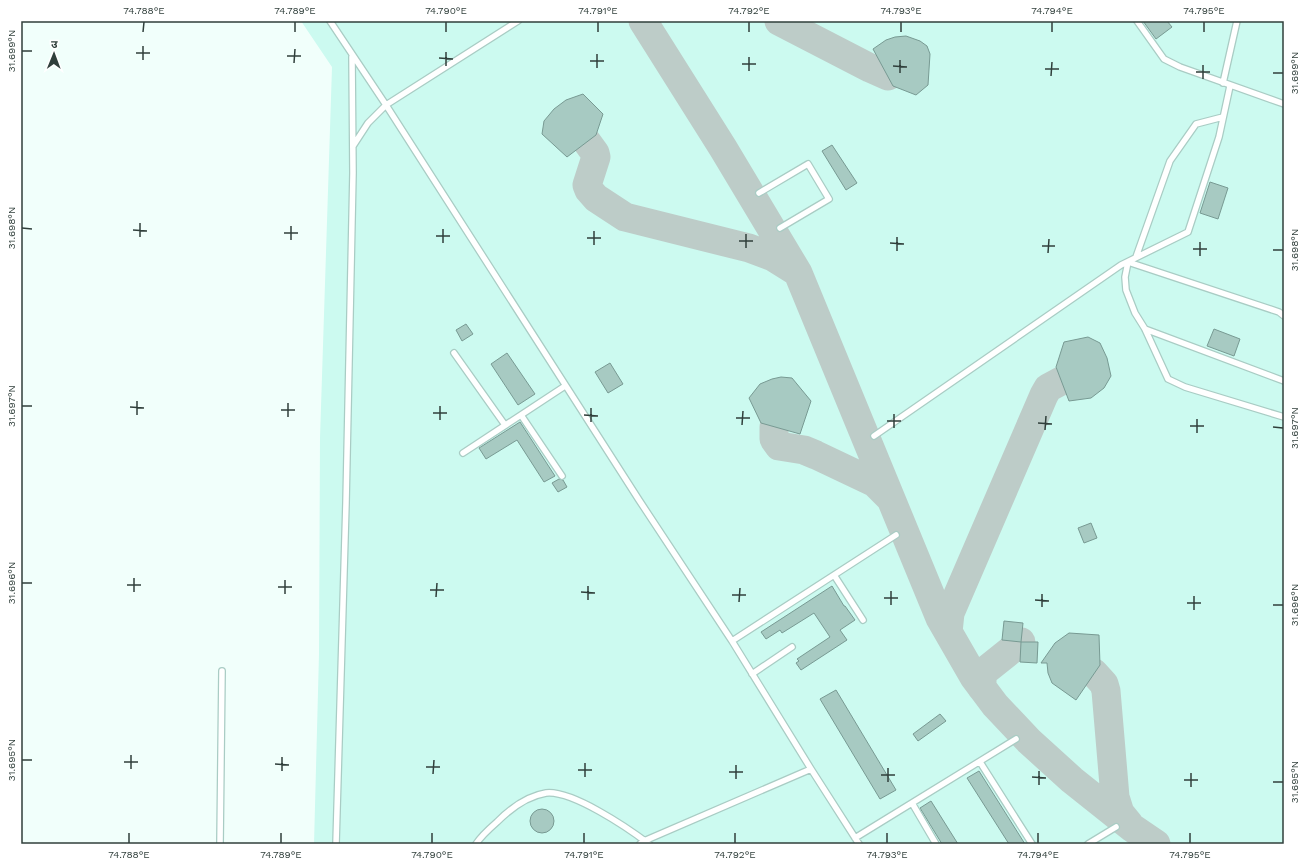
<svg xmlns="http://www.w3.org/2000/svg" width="1305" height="865" font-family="'Work Sans','Noto Sans Devanagari',sans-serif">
<rect width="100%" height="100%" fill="#f1fffb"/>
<path fill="#ccfaf0" d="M301 21H1284V844H314L319 654 320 438 332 67Z"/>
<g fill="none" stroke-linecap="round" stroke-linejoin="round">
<path stroke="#bdccc8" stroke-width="29" d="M643 21 723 148 798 273 940 618 974 677 995 705 1029 741 1072 780 1131 827 1156 844
M779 21 870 68 888 76
M587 142 595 153 596 157 587 185 589 190 596 198 625 217 749 248 773 257 797 272
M774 427V439L779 446 804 450 816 455 875 483 889 497
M948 632 950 613 1044 395 1048 388 1061 381
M1094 673 1104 684 1106 691 1115 797 1120 813 1129 824
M982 688V676L986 670 1021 642"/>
</g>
<path fill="#a7cac2" stroke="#789a93" d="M1143 21H1167L1172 27 1156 39Z
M906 36 920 41 927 46 930 54 928 85 916 95 893 86 873 49 886 40 895 37Z
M583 94 603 114 596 135 567 157 542 134 544 121 554 109 566 100Z
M832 145 857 183 846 190 822 151Z
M1210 182 1228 188 1218 219 1200 213Z
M466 324 473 334 462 341 456 330Z
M1214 329 1240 339 1234 356 1207 346Z
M1088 337 1100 343 1107 358 1111 376 1104 388 1091 398 1069 401 1056 367 1064 342Z
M507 353 535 394 518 405 491 364Z
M610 363 623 384 608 393 595 372Z
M781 377 792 378 811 401 800 434 761 423 749 398 760 384 772 379Z
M520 422 555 476 544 482 517 440 486 459 479 448Z
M559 479 563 480 567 487 558 492 552 483Z
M1091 523 1097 538 1084 543 1078 528Z
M832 586 844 606H845L855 620 840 630 847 640 801 670 796 663 799 661 797 659 830 637 814 613 782 633 780 630 766 639 761 632Z
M1004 621 1023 623 1021 642 1002 640Z
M1069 633 1099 635 1100 665 1076 700 1052 683 1048 673 1047 663H1041L1055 643Z
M1021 642H1038L1037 663 1020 662Z
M836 690 896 790 880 799 820 699Z
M940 714 946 721 918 741 913 734Z
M979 771 1025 844H1009L967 778Z
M931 801 958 844H942L920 808Z
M530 821a12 12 0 1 1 24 0a12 12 0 1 1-24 0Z"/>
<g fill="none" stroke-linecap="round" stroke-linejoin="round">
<g stroke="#a9ccc4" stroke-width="8">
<path id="lane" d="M330 21 386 105 639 500 732 641 811 769 859 844
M1137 21 1164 59 1180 67 1284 104
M1223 83 1237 21
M353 146 368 123 386 105 518 21
M759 193 808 164 829 199 780 228
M1136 257 1170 161 1196 124 1223 117
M1284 316 1279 312 1128 262 1125 277 1126 290 1135 313 1145 329 1168 379 1185 387 1284 417
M1145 329 1284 381
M454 353 505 425
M521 415 562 476
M874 436 1121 265 1188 232 1219 137 1230 86
M463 453 565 386
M834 575 863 620
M732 641 896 535
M752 674 792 647
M980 762 1032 844
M912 803 936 844
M855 838 1016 739
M220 844 222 671
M336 844 346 503 353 173 352 57
M476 844C481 836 489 829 497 822 510 809 527 796 546 793 572 790 628 828 649 844
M640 844 644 841 811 769
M1088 844 1116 827"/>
</g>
<use href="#lane" stroke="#fff" stroke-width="5.5"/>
</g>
<path fill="none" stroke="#303f3b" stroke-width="1.5" d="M143 32 144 22M295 32V22M446 32V22M598 32V22M749 32V22M901 32V22M1052 32V22M1204 32V22M22 51H32M136 53H150M287 56H301M439 58 453 59M143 60V46M590 61H604M294 63 295 49M742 64H756M446 66V52M893 66 907 67M597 68V54M1045 69H1059M749 71V57M1196 72H1210M900 73V60M1273 73H1283M1051 76 1052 62M1203 79V65M22 228 32 229M133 230 147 231M284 233H298M436 236H450M140 237V223M587 238H601M291 240V226M739 241H753M443 243V229M890 243 904 244M594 245V231M1042 246H1055M746 248V234M1193 249H1207M1273 250H1283M897 251V237M1048 253 1049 239M1200 256V242M22 406H32M130 407 144 408M281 410H295M433 413H447M137 415V401M584 415 598 416M288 417V403M736 418H750M440 420V406M887 421H901M591 422V408M1038 423 1052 424M742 425 743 411M1190 426H1204M1273 427 1283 428M894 428V414M1045 430 1046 416M1197 433V419M22 583H32M127 585H141M278 587H292M430 590H444M134 592V578M581 592 595 593M285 594V580M732 595H746M436 597 437 583M884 598H898M588 600V586M1035 600 1049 601M739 602 740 588M1187 603H1201M891 605V591M1273 605H1283M1042 607V594M1194 610V596M22 760H32M124 762H138M275 764 289 765M426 767H440M131 769V755M578 770H592M282 771V757M729 772H743M433 774 434 760M881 775H895M585 777V763M1032 777 1046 778M736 779V765M1184 780H1198M888 782V768M1273 782H1283M1039 785V771M1191 787V773M129 843V833M281 843V833M432 843V833M584 843V833M735 843V833M887 843V833M1038 843V833M1190 843V833"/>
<rect width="1305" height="865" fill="none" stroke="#ffffff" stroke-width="44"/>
<g transform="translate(54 54) rotate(1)" stroke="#ffffff" stroke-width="3" paint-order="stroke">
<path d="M0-3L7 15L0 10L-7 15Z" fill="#303f3b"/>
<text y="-6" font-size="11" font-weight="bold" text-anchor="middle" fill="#303f3b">उ</text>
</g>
<rect x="22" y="22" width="1261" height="821" fill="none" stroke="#303f3b" stroke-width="1.5"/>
<g font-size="10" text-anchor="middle" fill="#303f3b">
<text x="144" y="14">74.788°E</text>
<text x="295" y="14">74.789°E</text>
<text x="446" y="14">74.790°E</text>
<text x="598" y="14">74.791°E</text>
<text x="749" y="14">74.792°E</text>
<text x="901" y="14">74.793°E</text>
<text x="1052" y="14">74.794°E</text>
<text x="1204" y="14">74.795°E</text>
<text transform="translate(11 51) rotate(-90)" y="4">31.699°N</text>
<text transform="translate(1294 73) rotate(-90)" y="4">31.699°N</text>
<text transform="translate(11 228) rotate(-90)" y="4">31.698°N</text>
<text transform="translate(1294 250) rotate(-90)" y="4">31.698°N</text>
<text transform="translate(11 406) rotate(-90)" y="4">31.697°N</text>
<text transform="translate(1294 428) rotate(-90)" y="4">31.697°N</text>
<text transform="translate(11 583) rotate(-90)" y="4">31.696°N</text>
<text transform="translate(1294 605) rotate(-90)" y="4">31.696°N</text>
<text transform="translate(11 760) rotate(-90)" y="4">31.695°N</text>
<text transform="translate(1294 782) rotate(-90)" y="4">31.695°N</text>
<text x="129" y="858">74.788°E</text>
<text x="281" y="858">74.789°E</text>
<text x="432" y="858">74.790°E</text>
<text x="584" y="858">74.791°E</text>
<text x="735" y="858">74.792°E</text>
<text x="887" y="858">74.793°E</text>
<text x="1038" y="858">74.794°E</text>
<text x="1190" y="858">74.795°E</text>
</g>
</svg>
